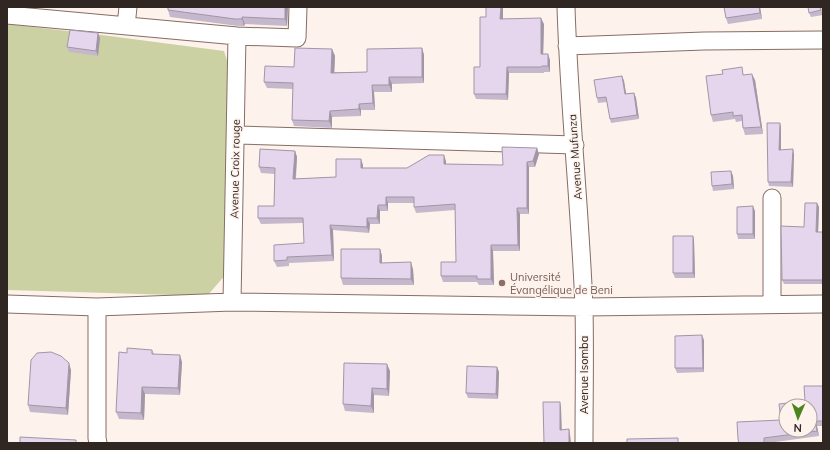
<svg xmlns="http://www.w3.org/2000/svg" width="830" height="450" font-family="Mulish,sans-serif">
<rect width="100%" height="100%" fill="#fef2ed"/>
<path fill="#ccd1a3" d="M7 24 94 34 224 51 232 76 227 273 207 296 7 290Z"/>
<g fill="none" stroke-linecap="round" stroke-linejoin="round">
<g stroke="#866e63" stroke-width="19">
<path id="minor" d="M566 7C569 107 580 207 584 307 585 352 584 398 584 443
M7 15 237 36 297 38 298 7
M126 26 128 7
M567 46 704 41 823 40
M236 135 575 145
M232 302 237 36
M7 304 97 307 232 302 584 307 823 304
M772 304V198
M97 307V438L98 443"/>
</g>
<use href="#minor" stroke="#fff" stroke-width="17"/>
</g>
<path fill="#c6b8cc" d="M168 7H288L287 26 245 24 244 26H238L170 17 168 10Z
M486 7H503V19L544 24 543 54 550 60V72H544V73H509L508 100 476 99 474 94 480 67 486 17Z
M724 7H760L762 19 728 24 726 18Z
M821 7 823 15 811 17 809 13Z
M100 38 98 56 69 52 67 47Z
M422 48 424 55V83L392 84V92H374L375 110H361V116L332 117V128L294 126 292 120 293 89 267 88 264 82 294 67 332 49 335 56 334 72H367Z
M744 74V75L755 80 763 134 745 135 743 128 742 121 736 122 735 119 713 122 711 115Z
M622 76 624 81 626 94 634 93 636 98 639 119 611 123 610 119 607 102 598 103 597 98Z
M780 123 781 128V150L794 154 793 187 769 186 768 182Z
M537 148 539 154 535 167H529V214H520V251H493L494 285H479L477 282H443L441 276 456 262 455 210 416 213 414 207V203H388V211H380V224H370L369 233 333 230 334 261 289 263V266L277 267 274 261 304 243 303 223 261 224 258 218 274 206 275 174 261 173 259 167 295 151 297 157 296 179 336 177 363 165V168H407L446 161V164L503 165Z
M731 171 733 176 734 189 713 191 712 186Z
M817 203 819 207 818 232H823V284H784L782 280 804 227Z
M755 211V239H738L737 234Z
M693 236 694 240 695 278H675L673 273Z
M380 249 382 256V263L413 269 414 285H343L341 278Z
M704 340V372L677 373 675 368Z
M152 350 154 354 182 362 180 395 145 394 144 420 119 419 116 412Z
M497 367 499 372 498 399 468 398 466 393Z
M71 370 68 415 30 412 28 405Z
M390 371 389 396 374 395V413L345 411 343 404Z
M823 386V426H817L819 436 768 443H739L781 420Z"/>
<path fill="#a196a6" d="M285 7H288L287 26 285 19Z
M501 7H503V25L500 19Z
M759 7H760L762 19 760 13Z
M242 17 245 24 244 26 242 19Z
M541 18 544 24 543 60 541 54Z
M98 33 100 38 98 56 96 51Z
M422 48 424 55V83L422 77Z
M332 49 335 56 334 79 331 73Z
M548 54 550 60V72L548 66Z
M507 67 509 73 508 100 506 94Z
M752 74 755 80 763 134 761 127Z
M622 76 624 81 627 99 625 94Z
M389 77 392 84V92L389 85Z
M372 85 374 92 375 110 373 103Z
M634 93 636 98 639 119 637 115Z
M359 104 361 110V116L359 109Z
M330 111 332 117V128L329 121Z
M780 123 781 128V154L779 150Z
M537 148 539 154 535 167 533 161Z
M793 149 794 154 793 187 791 182Z
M295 151 297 157 295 185 293 179Z
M444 155 446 161V170L444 164Z
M361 159 363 165V174L361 168Z
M527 162 529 167V214L527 208Z
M731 171 733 176 734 189 732 184Z
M386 197 388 203V211L386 205Z
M817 203 819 207 818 236 816 232Z
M378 205 380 211V224L377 218Z
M753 206 755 211V239L753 234Z
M517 208 520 214V251L518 245Z
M367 218 370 224 369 233 367 227Z
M330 225 333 230 334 261 332 255Z
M693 236 694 240 695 278 693 273Z
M491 245 493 251 494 285 491 279Z
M380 249 382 256V269L380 263Z
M411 262 413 269 414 285 411 279Z
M702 335 704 340V372L703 368Z
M180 355 182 362 180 395 178 388Z
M69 363 71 370 68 415 66 408Z
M387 364 390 371 389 396 387 389Z
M497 367 499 372 498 399 496 394Z
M142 387 145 394 144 420 141 413Z
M372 388 374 395V413L371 406Z
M560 402 561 407 562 434 560 430Z
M815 421 817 426 819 436 817 431Z
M569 429 570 434 571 443H569Z"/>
<path fill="#e6d6ed" stroke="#a196a6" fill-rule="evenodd" d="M168 7H285V19L242 17V19H235L168 10Z
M486 7H501L500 19 541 18V54H548V66H542L541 67H507L506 94H474V67H480V17H486Z
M724 7H759L760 13 726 18Z
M808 7H820L821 10 809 13Z
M70 30 98 33 96 51 67 47Z
M295 48 332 49 331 73 367 72V49L422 48V77H389V85H372L373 103 359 104V109L330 111 329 121 292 120 293 83 264 82 265 66 294 67Z
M742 67 743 75 752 74 761 127 743 128 742 115 733 116V112L711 115 706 76 723 74 722 70Z
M622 76 625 94 634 93 637 115 610 119 606 97 597 98 594 80Z
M767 123H780L779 150 793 149 791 182H768Z
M502 147 537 148 533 161 527 162V208H517L518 245H491V279H477V276H441V262H456L455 204 414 207V197H386V205H378L377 218H367V227L330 225 332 255 287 257V260L274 261V245L304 243 303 218H258V206H274L275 168 259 167 260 149 295 151 293 179 336 177V159H361V168H407L429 155H444V164L503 165Z
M731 171 732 184 712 186 711 172Z
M805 203H817L816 232H823V280H782L781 226 804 227Z
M753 206V234H737V207Z
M673 236H693V273H673Z
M341 249H380V263L411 262V279L341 278Z
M702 335 703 368H675V336Z
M127 348 152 350V354L180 355 178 388 142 387 141 413 116 412 119 352 127 353Z
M51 352 61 356 69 363 66 408 28 405 31 360 37 353Z
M344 363 387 364V389L372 388 371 406 343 404Z
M467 366 497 367 496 394 466 393Z
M804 386H823V421H815L817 431 764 438V443H739L738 439 737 422 781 420 779 404 805 401ZM786 406H810V430H786Z
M543 402H560V430L569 429V443H544Z
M20 437 76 440V443H20Z
M678 438V443H627V439Z"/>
<circle fill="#8d6e63" stroke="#fef2ed" stroke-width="1.5" cx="502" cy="283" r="4"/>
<g text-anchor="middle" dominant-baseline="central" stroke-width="3" stroke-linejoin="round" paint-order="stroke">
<g font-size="11" fill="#312722" stroke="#fef2ed">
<text transform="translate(575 157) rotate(-94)">Avenue Mufunza</text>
<text transform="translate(235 169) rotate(-89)">Avenue Croix rouge</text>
<text transform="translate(584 375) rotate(-90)">Avenue Isomba</text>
</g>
<g font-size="11" fill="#785e54" stroke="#fef2ed" text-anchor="start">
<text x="510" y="277">Université<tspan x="510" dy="13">Évangélique de Beni</tspan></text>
</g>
</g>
<rect width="830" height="450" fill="none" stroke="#312722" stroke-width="16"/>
<g transform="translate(798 418) rotate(182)"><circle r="19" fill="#fef2ed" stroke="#aca19c"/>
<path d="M0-3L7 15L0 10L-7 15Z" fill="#4c841e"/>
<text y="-6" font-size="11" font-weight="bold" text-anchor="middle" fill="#312722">N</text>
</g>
</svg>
